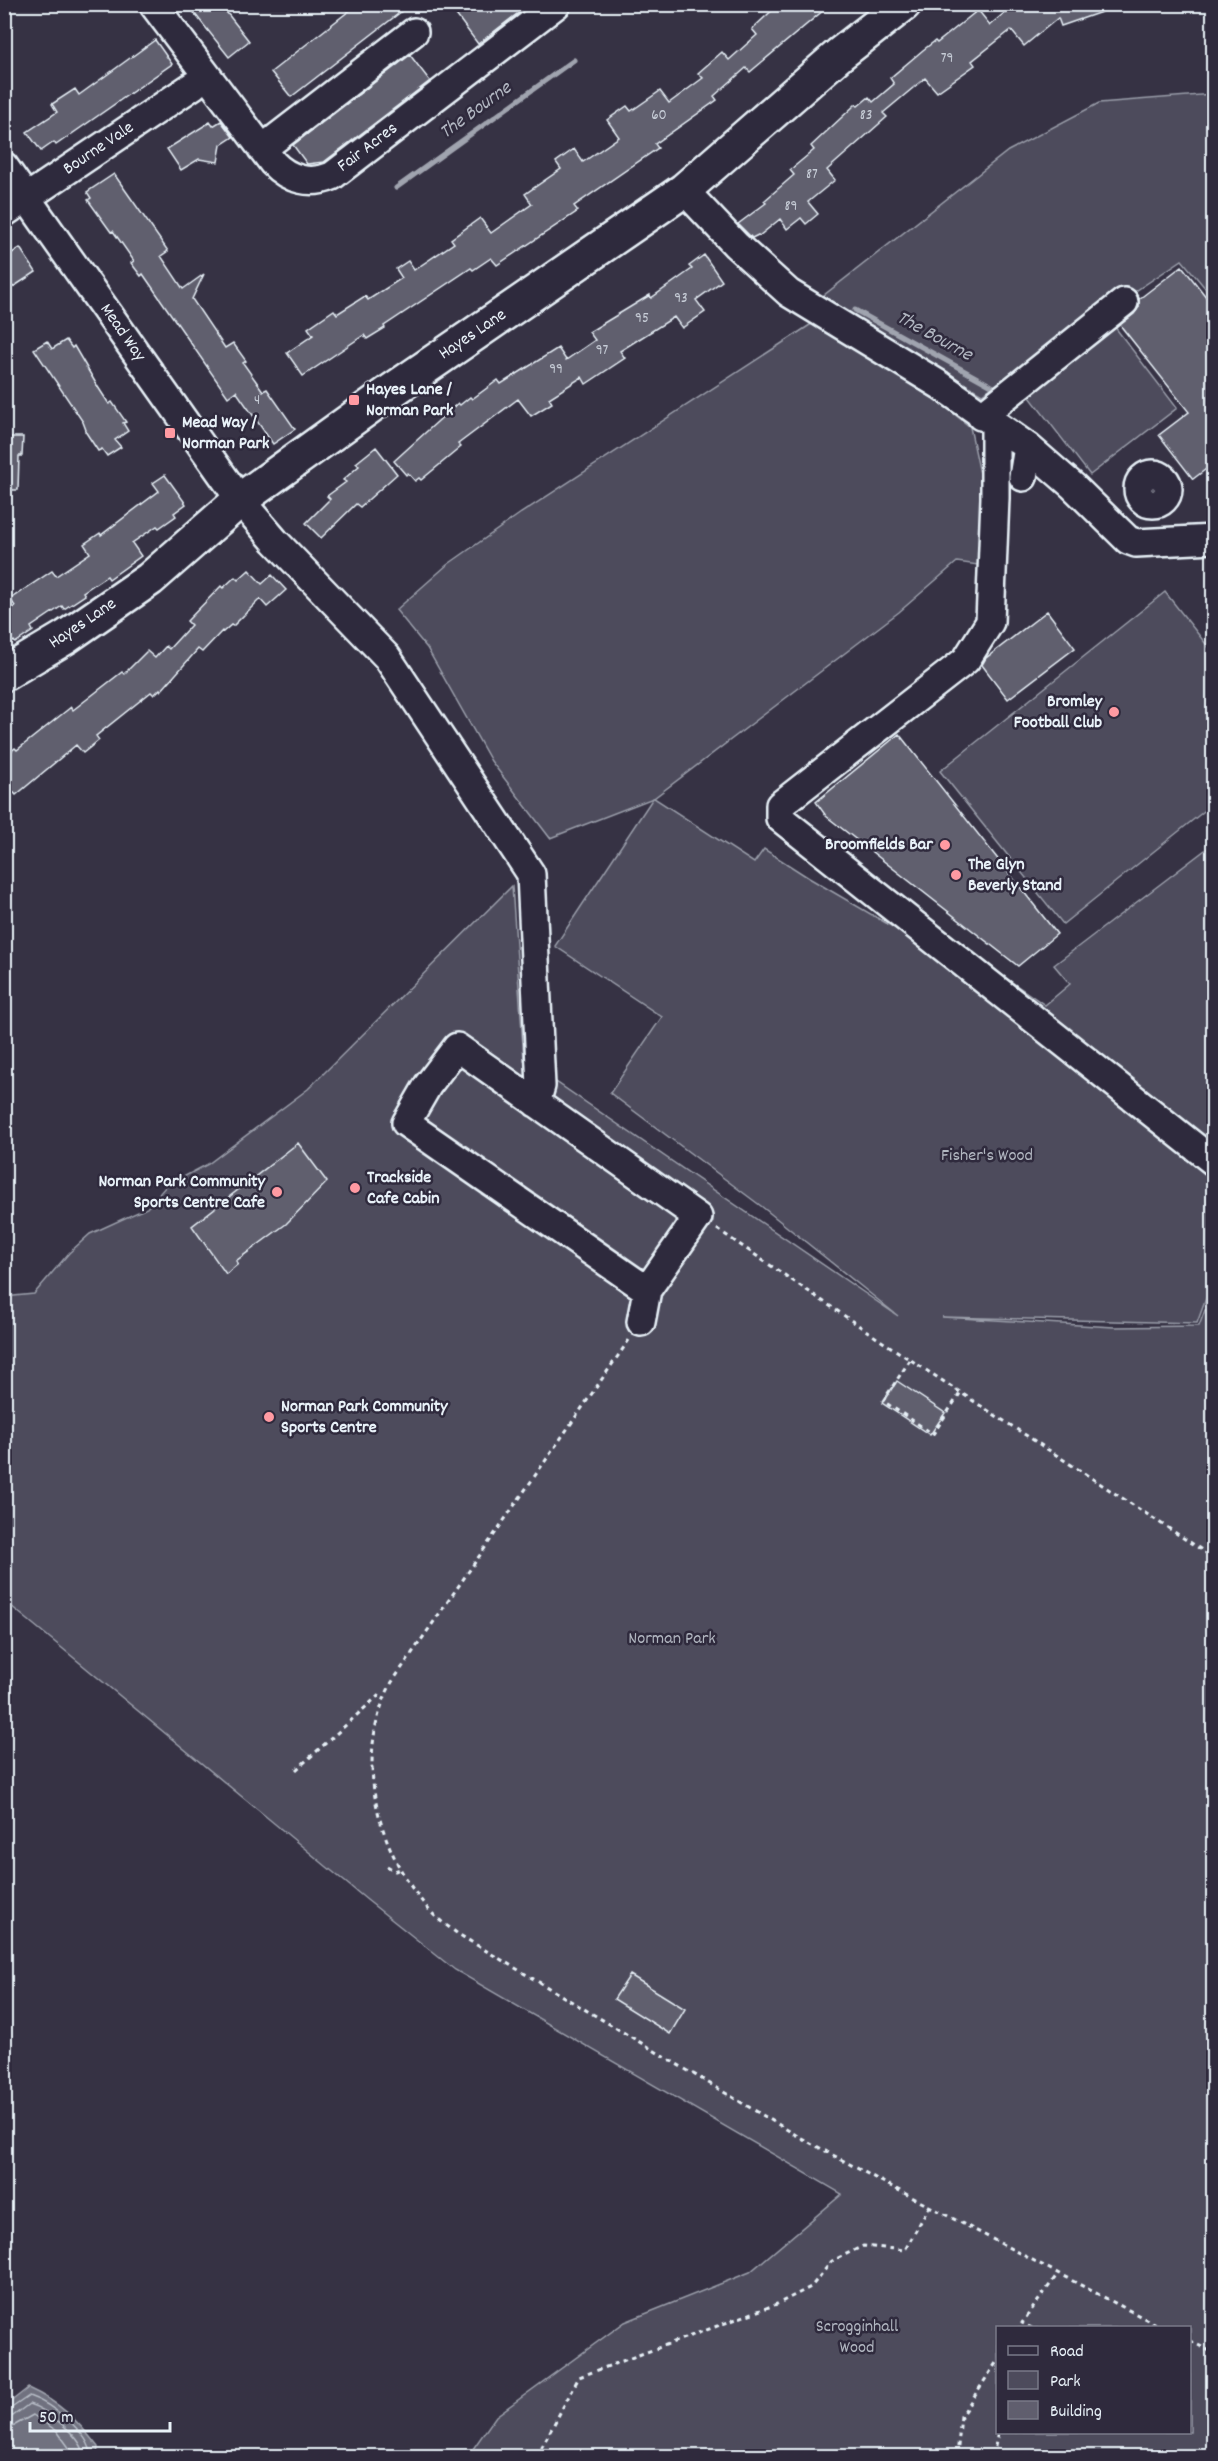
<svg xmlns="http://www.w3.org/2000/svg" width="1218" height="2461" font-family="Dekko,sans-serif">
<rect width="100%" height="100%" fill="#363244"/>
<filter id="ink" filterUnits="userSpaceOnUse"><feTurbulence type="fractalNoise" baseFrequency=".0167" numOctaves="2"/><feDisplacementMap in="SourceGraphic" scale="12" xChannelSelector="R" yChannelSelector="G"/><feConvolveMatrix kernelMatrix="1 2 1 2 8 2 1 2 1" color-interpolation-filters="sRGB"/></filter>
<g filter="url(#ink)">
<path fill="#4d4b5c" stroke="#9a9eaa" stroke-width="1.5" fill-rule="evenodd" d="M1213 94 1214 283 1206 289 1182 260 982 394 819 299 1008 151 1099 103Z
M1111 322 1177 408 1090 475 1023 388Z
M813 323 942 404 970 427 985 497 978 565 957 562 899 612 654 798 754 863 764 849 809 878 925 946 932 927 1045 1005 1070 984 1054 965 1213 844 1214 1277 1197 1323 942 1317 1114 1327 1199 1326 1205 1310H1213V2456H468L496 2416 625 2322 750 2272 842 2194 455 1970 367 1900 5 1601 4 1297 34 1294 69 1253 90 1234 147 1208 166 1186 208 1164 308 1089 512 886 524 1060 898 1316 761 1206 610 1093 662 1017 555 946 653 798 550 838 491 761 427 648 396 610 447 565 521 513ZM998 2328H1190V2432H998Z
M1165 592 1213 653V804L1063 924 940 771Z"/>
<path fill="#70717f" stroke="#a0a4af" stroke-width="1.5" d="M28 2388C61 2403 76 2419 98 2447L97 2456H5V2406Z"/>
<g fill="none" stroke-linecap="round" stroke-linejoin="round">
<path stroke="#b8bec8" stroke-width="1.5" d="M4 2410 10 2409 29 2396C50 2403 91 2433 91 2456
M4 2418 13 2416 29 2404C46 2409 84 2438 84 2456
M4 2427 15 2425 33 2415 57 2431 75 2456"/>
<path stroke="#a0a4af" stroke-width="5" d="M396 188 574 60
M855 310 999 390"/>
</g>
<path fill="#605e6e" stroke="#e8f1f8" stroke-width="1.5" d="M187 4H220L249 41 229 57Z
M358 4H411L291 97 271 72Z
M448 4H530L478 44Z
M779 4H831L750 72 746 68 714 96 717 100 655 144 658 148 574 206 578 211 497 265 491 258 473 270 471 268 384 326 385 328 367 339 364 335 303 376 287 353 313 335 308 328 334 310 337 314 365 296 368 300 402 278 396 269 408 261 414 270 454 243 451 239 480 218 491 233 532 204 525 194 561 169 556 162 574 149 583 162 619 137 607 120 627 106 631 111 660 91 669 103 703 78 698 73 722 52 729 60 757 35 752 29Z
M1015 4H1116V7L1061 26 1058 18 1024 46 1011 30 972 61 975 65 937 92 925 78 883 113 887 117 827 170 835 180 808 202 818 214 806 224 801 218 787 229 780 219 759 236 758 235 752 238 738 224 766 203 764 201 794 175 790 170 814 150 811 146 856 104 858 106 869 97 873 102 894 84 890 78 923 50 935 41 937 43 978 10 990 25Z
M155 40 172 64 56 145 54 142 41 151 27 132 57 112 52 104 75 89 79 95Z
M410 55 430 81 324 162 307 164 293 145Z
M221 121 233 137 221 145 218 162 199 159 181 170 167 149 210 122 213 126Z
M114 174 168 251 161 256 183 289 204 274 192 299 225 348 233 343 246 361 243 363 263 391 267 389 295 429 273 444 236 391 228 397 143 274 141 276 131 263 134 261 113 231 111 232 88 200 91 198 87 192Z
M20 248 36 272 4 293V258Z
M704 255 722 281 696 300 705 312 682 328 674 317 620 351 625 358 586 384 582 377 549 398 552 403 531 416 518 399 458 444 461 447 421 480 419 478 415 481 408 473 406 475 394 461 458 403 460 405 470 397 472 399 498 380 501 384 558 348 566 360 595 340 589 332 650 295 651 298 692 269 689 266Z
M1182 266 1214 307V463L1193 479 1159 435 1189 412 1120 325 1134 314 1139 307V299Z
M66 340 72 348 74 346 98 387 109 404 112 402 126 422 123 423 128 431 115 440 121 447 107 456 102 449 98 451 85 431 86 430 83 422 34 349 47 341 52 349Z
M5 437H23L22 456H19L18 490H4Z
M376 447 397 474 360 507 356 504 321 538 306 523 330 499 327 496 346 482 343 480 359 466 356 463Z
M165 475 186 504 174 513 176 516 159 528 157 526 132 543 141 556 109 579 107 576 83 592 85 595 64 609 62 606 31 627 33 631 15 643 14 641 4 647V614L15 606 10 599 52 571 56 576 90 553 84 544 100 533 101 535 159 491 153 483Z
M249 570 262 584 272 575 286 590 267 607 260 599 233 626 231 625 223 632 222 631 202 652 198 649 161 691 160 689 154 695 151 692 96 736 99 740 83 753 76 745 16 795 4 782V757L15 748 17 750 71 707 73 710 122 672 124 674 147 651 155 658 166 646 169 649 191 625 187 621 221 586 223 588 235 577 238 580Z
M1047 611 1075 648 1008 699 982 665 986 658Z
M899 734 1057 934 1018 966 826 816 816 802Z
M298 1143 327 1182 286 1224 236 1261 238 1264 226 1274 192 1226Z
M897 1381 945 1413 930 1435 882 1403Z
M630 1975 685 2009 670 2034 614 1999Z"/>
<g fill="none" stroke-linecap="round" stroke-linejoin="round">
<g stroke="#e8f1f8" stroke-width="32">
<path id="minor" d="M153 4 273 163C289 180 311 185 332 176L557 4
M262 149 414 32
M4 166 240 500 275 541 387 657 531 874 541 1086 536 1103
M684 190 736 245 789 293 940 385 1028 447 1073 486 1128 540 1136 543 1214 539
M4 213 194 85
M981 416 1124 302
M995 425V498L990 622 966 660 780 805V818L1214 1162
M1138 489a15 15 0 1 1 30 0a15 15 0 1 1-30 0Z
M1023 477 1028 447
M457 1047 698 1217 647 1290 406 1123 428 1085Z
M641 1322 647 1290"/>
</g>
<g stroke="#e8f1f8" stroke-width="38">
<path id="major" d="M4 674 66 637 150 579 240 500 390 392 684 190 840 54 904 4"/>
</g>
<path stroke="#e8f1f8" stroke-width="3" stroke-dasharray="4.5 4.5" stroke-linecap="butt" d="M717 1229 880 1340 1214 1558
M629 1340 392 1682C352 1756 376 1850 430 1911 438 1920 449 1927 458 1934L796 2135 877 2179 1163 2328
M910 1360 883 1401 933 1434 961 1392
M296 1770 378 1696 383 1698
M387 1866 395 1871 400 1869
M1032 2328 1022 2323 1057 2275
M1190 2341 1214 2353
M537 2456 579 2377 777 2304 811 2287 832 2261 863 2246 905 2250 929 2207
M957 2456 961 2416 998 2360
M993 2456 998 2432"/>
<use href="#minor" stroke="#2f2a3d" stroke-width="27"/>
<use href="#major" stroke="#2f2a3d" stroke-width="33"/>
</g>
</g>
<g fill="#ff9aa2" stroke="#2f2a3d" stroke-width="2">
<rect x="348" y="394" width="12" height="12" rx="3"/>
<rect x="164" y="427" width="12" height="12" rx="3"/>
<circle cx="1114" cy="712" r="6"/>
<circle cx="945" cy="845" r="6"/>
<circle cx="956" cy="875" r="6"/>
<circle cx="355" cy="1188" r="6"/>
<circle cx="277" cy="1192" r="6"/>
<circle cx="269" cy="1417" r="6"/>
</g>
<g text-anchor="middle" dominant-baseline="central" stroke-width="5" stroke-linejoin="round" paint-order="stroke">
<g font-size="15" fill="#c6ccd6">
<text x="947" y="59">79</text>
<text x="659" y="116">60</text>
<text x="866" y="116">83</text>
<text x="812" y="175">87</text>
<text x="791" y="207">89</text>
<text x="681" y="299">93</text>
<text x="642" y="319">95</text>
<text x="602" y="351">97</text>
<text x="556" y="370">99</text>
<text x="257" y="401">4</text>
</g>
<g font-size="18" fill="#e8f1f8" stroke="#2f2a3d">
<text transform="translate(368 148) rotate(-37)">Fair Acres</text>
<text transform="translate(99 149) rotate(-34)">Bourne Vale</text>
<text transform="translate(122 333) rotate(55)">Mead Way</text>
<text transform="translate(473 335) rotate(-34)">Hayes Lane</text>
<text transform="translate(83 624) rotate(-34)">Hayes Lane</text>
</g>
<g font-size="18" font-weight="bold" fill="#e8f1f8" stroke="#2f2a3d" text-anchor="start">
<text x="366" y="390">Hayes Lane /<tspan x="366" dy="21">Norman Park</tspan></text>
<text x="182" y="423">Mead Way /<tspan x="182" dy="21">Norman Park</tspan></text>
<text x="1102" y="702" text-anchor="end">Bromley<tspan x="1102" dy="21">Football Club</tspan></text>
<text x="933" y="845" text-anchor="end">Broomfields Bar</text>
<text x="968" y="865">The Glyn<tspan x="968" dy="21">Beverly Stand</tspan></text>
<text x="367" y="1178">Trackside<tspan x="367" dy="21">Cafe Cabin</tspan></text>
<text x="265" y="1182" text-anchor="end">Norman Park Community<tspan x="265" dy="21">Sports Centre Cafe</tspan></text>
<text x="281" y="1407">Norman Park Community<tspan x="281" dy="21">Sports Centre</tspan></text>
</g>
<g font-size="18" fill="#b2b7c1" stroke="#2f2a3d">
<text x="987" y="1156">Fisher's Wood</text>
<text x="672" y="1639">Norman Park</text>
<text x="857" y="2327">Scrogginhall<tspan x="857" dy="21">Wood</tspan></text>
</g>
<g font-size="20" font-style="italic" fill="#b2b7c2" stroke="#2f2a3d">
<text transform="translate(476 111) rotate(-36)">The Bourne</text>
<text transform="translate(934 337) rotate(29)">The Bourne</text>
</g>
</g>
<rect width="1218" height="2461" fill="none" stroke="#2f2a3d" stroke-width="24"/>
<rect x="12" y="12" width="1194" height="2437" fill="none" stroke="#e8f1f8" stroke-width="2" filter="url(#ink)"/>
<rect x="996" y="2326" width="195" height="108" fill="#2f2a3d" stroke="#797a88" stroke-width="1.5"/>
<rect x="1008" y="2346" width="30" height="9" fill="#2f2a3d" stroke="#797a88" stroke-width="1.5"/>
<text x="1050" y="2356" font-size="18" fill="#e8f1f8">Road</text>
<rect x="1008" y="2371" width="30" height="18" fill="#4d4b5c" stroke="#797a88" stroke-width="1.5"/>
<text x="1050" y="2386" font-size="18" fill="#e8f1f8">Park</text>
<rect x="1008" y="2401" width="30" height="18" fill="#605e6e" stroke="#797a88" stroke-width="1.5"/>
<text x="1050" y="2416" font-size="18" fill="#e8f1f8">Building</text>
<path d="M30 2422v9h140v-9" fill="none" stroke="#e8f1f8" stroke-width="3"/>
<text x="39" y="2422" font-size="18" fill="#e8f1f8" stroke="#2f2a3d" stroke-width="4.5" paint-order="stroke">50 m</text>
</svg>
